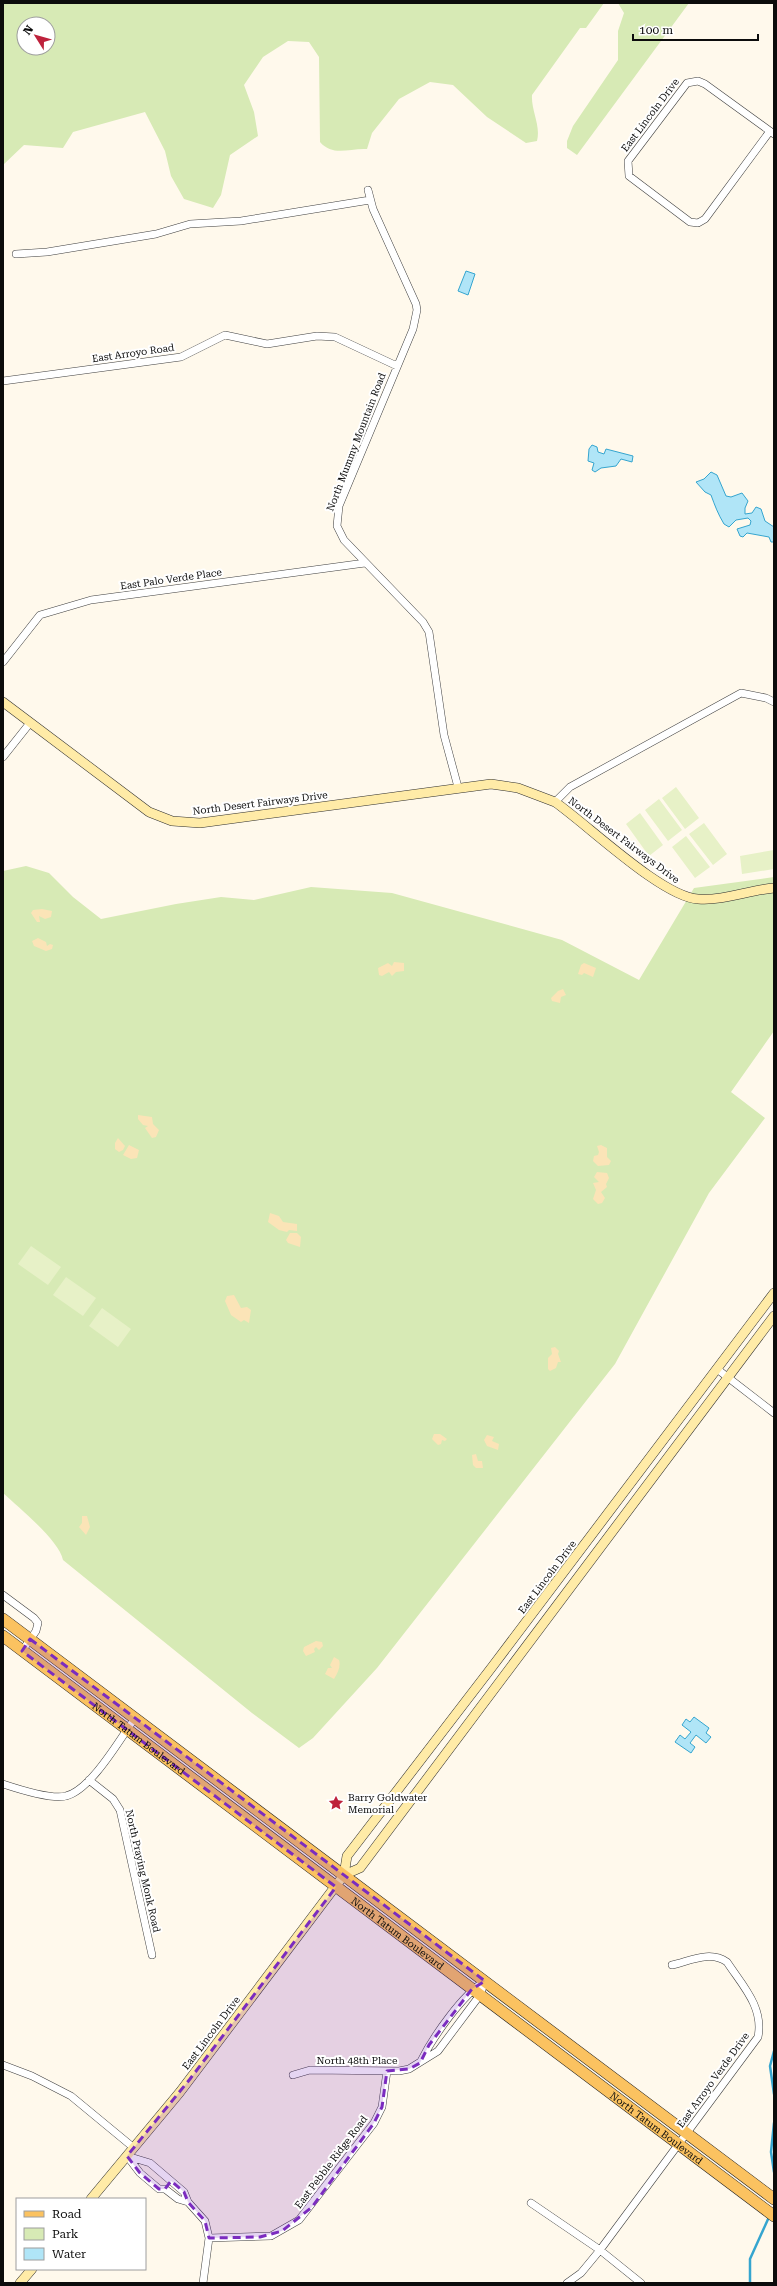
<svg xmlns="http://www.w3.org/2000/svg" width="777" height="2286" font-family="'Roboto Serif',serif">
<rect width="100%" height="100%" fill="#fff9ec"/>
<path fill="#d7eab5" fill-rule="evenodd" d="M3 3H604L586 28H580L532 95C531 111 541 125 537 141L526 143 487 117 453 85 430 82 399 99 372 133 367 149C349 148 333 157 320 142L319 57 309 42 288 41 263 57 244 85 254 112 258 136 230 155 221 195 213 208 184 199 171 176 165 151 145 112 73 132 63 148 24 145 3 165ZM24 24H48V48H24Z
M618 3H689L577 155 567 148V141L573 126 618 60V31L624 13Z
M26 866 49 873 73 897 101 919 176 904 221 897 254 900 311 887 392 893 562 940 639 980 694 888 774 877V1031L731 1092 765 1118 709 1193 615 1364 377 1668 313 1738 299 1748 252 1713 63 1560C59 1540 19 1508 3 1493V871Z"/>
<path fill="#fbe4b7" d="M42 909 52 911 51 917 45 919 39 916 40 922H37L31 913 33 910Z
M38 938 46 942 47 946 50 944 53 945 52 949 46 951 34 946 32 941Z
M394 962 404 963V971L396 972 392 976 389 972 382 976 379 975 378 968 388 963 392 966Z
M584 963 596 968 593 977 584 973 582 975 578 974 581 965Z
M563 989 566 995 561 997 560 1003 552 1001 551 998 558 991Z
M138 1115 152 1117 153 1124 159 1130 156 1137 152 1138 145 1128 148 1126 143 1125 138 1119Z
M118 1138 125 1146 123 1150 119 1152 115 1149V1143Z
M129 1145 139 1150 137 1158 131 1159 123 1155Z
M601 1145 607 1148V1157L611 1161 609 1165 598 1166 593 1161 594 1156 598 1155 599 1152 597 1146Z
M597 1172 607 1173 609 1178 606 1184 607 1187 601 1192 605 1198 602 1203 598 1204 593 1199 596 1190 593 1183 599 1182 594 1177Z
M270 1213 279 1216 283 1222 297 1224V1231L289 1230 287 1232 279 1230 268 1222Z
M290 1233H297L301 1237 300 1247 288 1243 286 1240Z
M234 1295 241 1308 247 1307 251 1310 249 1323 244 1320 241 1322 231 1315 225 1301 227 1296Z
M555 1347 559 1351 558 1354 561 1362H558L556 1368 550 1371 548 1369V1358L552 1354 551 1348Z
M434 1434H440L447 1439 445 1441 442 1440 441 1444 438 1445 432 1439Z
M487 1435 494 1437 492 1441 499 1444 498 1450 487 1446 484 1440Z
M476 1454 478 1461H482L483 1468H476L473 1465 472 1455Z
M82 1516H87L90 1527 86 1535 79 1527 82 1523Z
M316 1641 322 1642 323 1646 319 1650 316 1647 314 1649 315 1652 306 1656 303 1651 304 1647Z
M334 1657 339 1660C341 1666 338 1673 334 1679L325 1674 328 1668H332L330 1665Z"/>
<path fill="#e7f1c7" d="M676 787 699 818 685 829 662 798Z
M659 799 682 830 668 841 645 810Z
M640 813 663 845 649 856 626 824Z
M704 823 727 854 713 865 689 834Z
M686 836 710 867 695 878 672 847Z
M774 850V869L742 874 740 856Z
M31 1246 61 1267 48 1285 18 1264Z
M66 1277 96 1298 83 1316 53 1295Z
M102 1308 131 1329 118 1347 89 1326Z"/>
<path fill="#b0e5f7" stroke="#35a5cf" d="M466 271 475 274 468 295 458 291Z
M592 445 597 447 598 452 604 454 606 449 633 456 632 462 621 459 616 466 601 468 595 472 592 470 594 463 588 461 589 449Z
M711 472 717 475 726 496 731 497 742 493 748 501 745 508V514L752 513 756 507 761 509 765 521 774 527V542H771L769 537 747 533 743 537 740 536 737 529 750 525 751 521 748 518 736 520 729 527 724 524C718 514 715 506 711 495L705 492 696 482 704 479Z
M694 1717 709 1728 706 1733 711 1737 706 1743 696 1735 690 1743 695 1747 691 1753 675 1742 680 1735 685 1739 691 1732 682 1725 686 1719 690 1722Z"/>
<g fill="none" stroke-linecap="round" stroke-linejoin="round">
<path stroke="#35a5cf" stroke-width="2.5" d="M774 2051 770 2066 774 2094
M774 2123 771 2152 774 2172
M750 2283V2259L769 2217"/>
<g stroke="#3f3f3f" stroke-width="8">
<path id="street" d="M770 131 705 219 698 223 690 222 629 176 628 161 687 83 698 81 705 84 774 134
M368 190 373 209 416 304 417 310 413 329 339 506 337 526 344 540 423 622 429 632 444 735 458 787
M16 254 47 252 156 234 190 224 241 221 370 200
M3 381 181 357 225 335 267 344 317 336 335 337 397 366
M3 662 40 615 91 600 365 563
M3 757 30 723
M555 802 570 787 741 693 766 698 774 702
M717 1369 774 1413
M3 1595 34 1618 38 1623 36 1631 22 1651
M89 1780 113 1799 120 1810 152 1955
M3 1784C18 1789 51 1800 66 1796 91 1790 120 1739 135 1718
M421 2061C433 2037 462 1995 485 1981
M3 2065 32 2076 71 2096 134 2148
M293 2075 310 2070 399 2071 409 2069 438 2051 480 1995 485 1981
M127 2156 150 2163 184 2192 188 2202 205 2221 209 2238 203 2283
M127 2156 140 2173 159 2189H165L178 2199 188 2202
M531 2203 600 2250 641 2283
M209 2238 271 2236 299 2220 374 2123 382 2107 387 2071
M567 2283 581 2273 600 2250 758 2037C764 2007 742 1985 727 1962 710 1950 690 1961 672 1965"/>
</g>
<g stroke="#2e2e2e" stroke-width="10">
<path id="secondary" d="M3 702 149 812 172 821 200 823 491 784 518 788 555 802C588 825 662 897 698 899 724 901 749 890 774 888
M344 1875 347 1856 492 1667 774 1293
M91 2199 180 2092 344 1875 360 1868 774 1316
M20 2283 32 2269"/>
</g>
<g stroke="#1d1d1d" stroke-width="12">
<g id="primary">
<path d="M3 1619 774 2199"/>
<path id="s1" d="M3 1636 774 2216"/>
</g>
</g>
<use href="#street" stroke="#fff" stroke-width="7"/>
<use href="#secondary" stroke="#ffeba7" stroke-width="9"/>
<use href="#primary" stroke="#fbc260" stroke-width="11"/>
</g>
<path fill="#7b2cbf" fill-opacity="0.2" stroke="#7b2cbf" stroke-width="3" stroke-dasharray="8 5" stroke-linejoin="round" d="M30 1639 485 1981 472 1989 429 2045 420 2063 409 2069 387 2071 382 2107 374 2123 312 2207 282 2231 260 2237 209 2238 205 2221 188 2202 184 2192 171 2181 165 2189H159L140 2173 127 2156 190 2079 336 1887 22 1651Z"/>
<defs>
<g id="sight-bare" transform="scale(1.2)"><path d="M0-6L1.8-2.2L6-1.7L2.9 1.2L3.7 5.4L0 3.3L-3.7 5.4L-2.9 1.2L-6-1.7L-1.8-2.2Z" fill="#be223c" stroke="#fff" stroke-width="2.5" paint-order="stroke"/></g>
</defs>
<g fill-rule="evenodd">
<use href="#sight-bare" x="336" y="1803"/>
</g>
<g text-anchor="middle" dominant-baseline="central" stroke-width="4" stroke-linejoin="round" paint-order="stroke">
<g font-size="10" fill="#0c0c0c" stroke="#fff">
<text transform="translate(650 115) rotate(-53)">East Lincoln Drive</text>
<text transform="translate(133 353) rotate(-8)">East Arroyo Road</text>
<text transform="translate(356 442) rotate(-69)">North Mummy Mountain Road</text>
<text transform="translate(171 579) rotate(-8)">East Palo Verde Place</text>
<text transform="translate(260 803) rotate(-7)">North Desert Fairways Drive</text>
<text transform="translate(624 840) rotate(37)">North Desert Fairways Drive</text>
<text transform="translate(547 1577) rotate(-53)">East Lincoln Drive</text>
<text stroke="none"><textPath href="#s1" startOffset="170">North Tatum Boulevard</textPath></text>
<text transform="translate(143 1871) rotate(77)">North Praying Monk Road</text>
<text stroke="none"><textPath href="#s1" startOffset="494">North Tatum Boulevard</textPath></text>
<text transform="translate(211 2033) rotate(-53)">East Lincoln Drive</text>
<text x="357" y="2060">North 48th Place</text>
<text transform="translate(713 2080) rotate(-54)">East Arroyo Verde Drive</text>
<text stroke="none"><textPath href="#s1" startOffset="818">North Tatum Boulevard</textPath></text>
<text transform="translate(331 2162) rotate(-53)">East Pebble Ridge Road</text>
</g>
<g font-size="10" fill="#0c0c0c" stroke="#fff" text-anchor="start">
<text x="348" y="1797">Barry Goldwater<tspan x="348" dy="12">Memorial</tspan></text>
</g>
</g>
<rect width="777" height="2286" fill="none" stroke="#0c0c0c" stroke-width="8"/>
<rect x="16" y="2198" width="130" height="72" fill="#ffffff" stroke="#9e9e9e"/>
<rect x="24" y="2211" width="20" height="6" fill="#fbc260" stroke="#9e9e9e"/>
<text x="52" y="2218" font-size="12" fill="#0c0c0c">Road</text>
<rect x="24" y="2228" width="20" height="12" fill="#d7eab5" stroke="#9e9e9e"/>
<text x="52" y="2238" font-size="12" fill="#0c0c0c">Park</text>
<rect x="24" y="2248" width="20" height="12" fill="#b0e5f7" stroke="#9e9e9e"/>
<text x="52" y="2258" font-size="12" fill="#0c0c0c">Water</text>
<g transform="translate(36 36) rotate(307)"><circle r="19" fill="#ffffff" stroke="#9e9e9e"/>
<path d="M0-3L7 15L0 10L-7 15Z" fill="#be223c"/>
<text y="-6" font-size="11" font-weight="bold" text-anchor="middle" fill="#0c0c0c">N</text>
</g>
<path d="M633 34v6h125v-6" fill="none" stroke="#0c0c0c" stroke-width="2"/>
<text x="639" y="34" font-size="12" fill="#0c0c0c" stroke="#ffffff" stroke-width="3" paint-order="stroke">100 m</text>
</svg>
